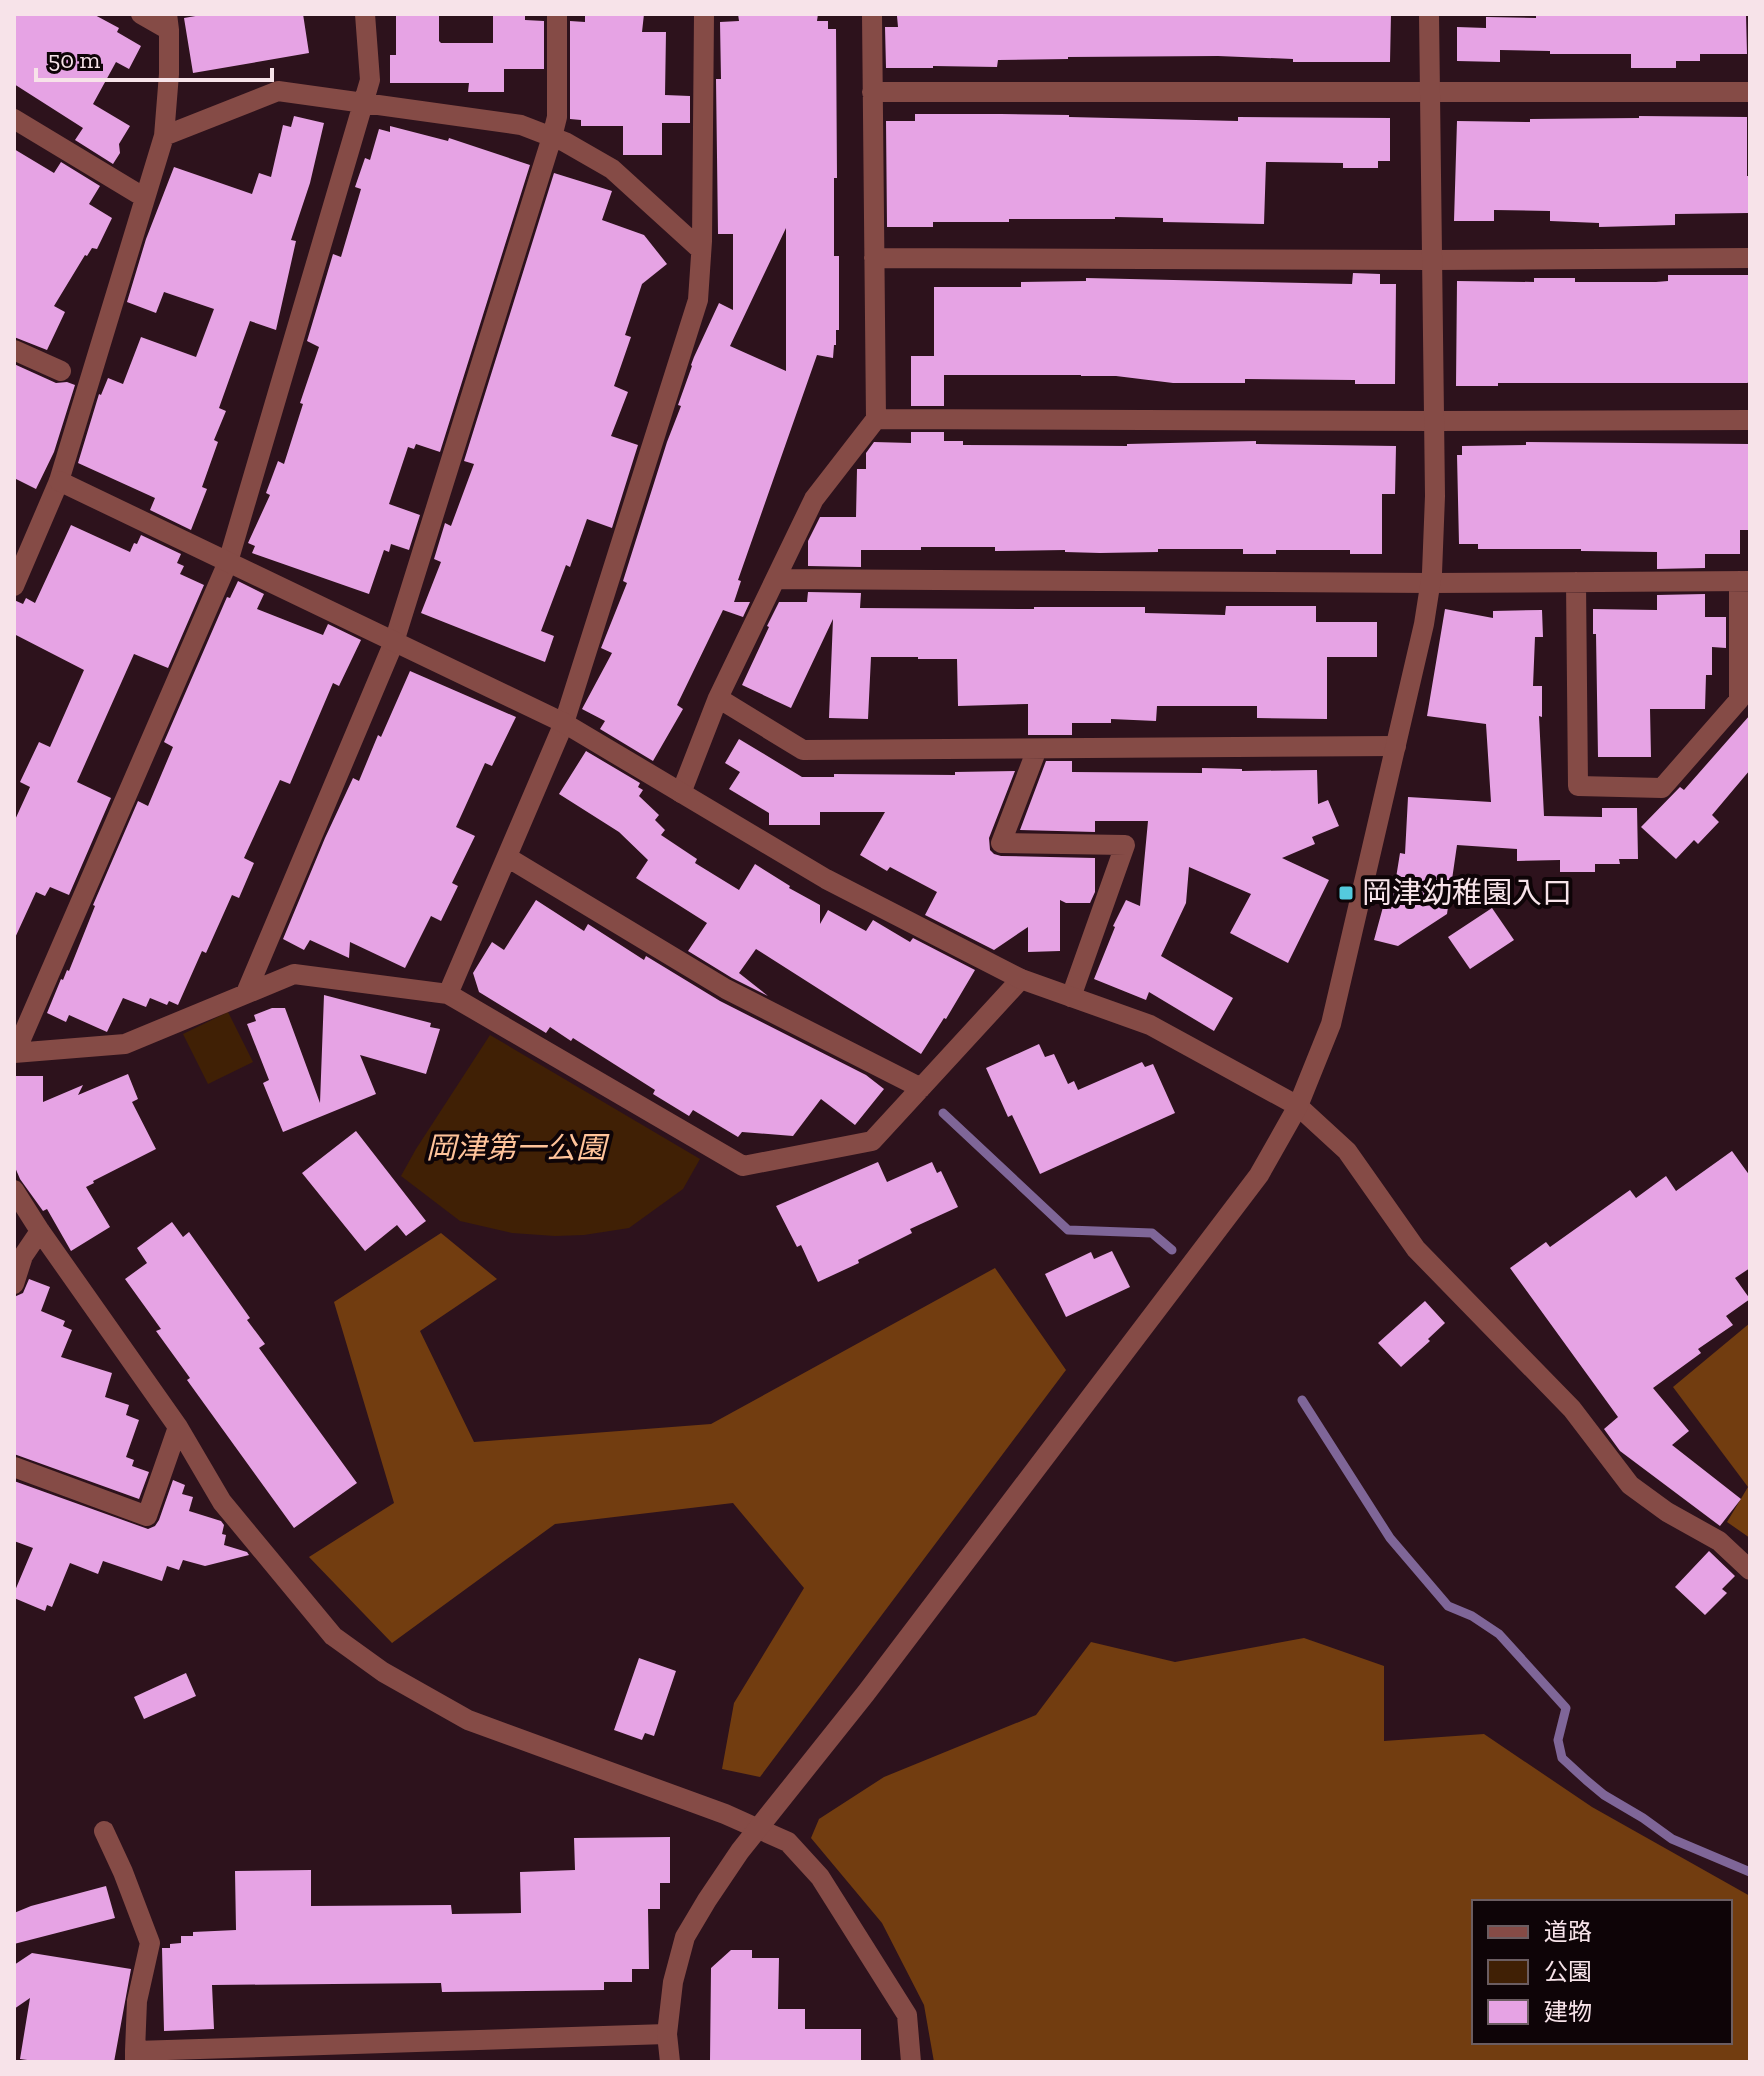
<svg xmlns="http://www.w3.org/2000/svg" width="1764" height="2076" font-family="'Zilla Slab','Noto Sans JP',serif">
<rect width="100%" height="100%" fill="#2d121c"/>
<path fill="#402005" d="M228 1012 253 1062 208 1084 183 1034Z
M490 1035 700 1159 683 1189 629 1228 584 1235 555 1236 512 1233 460 1221 401 1176 416 1149Z"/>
<path fill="#723d10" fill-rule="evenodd" d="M441 1233 497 1279 420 1331 474 1442 711 1424 995 1268 1066 1370 760 1777 722 1769 734 1703 804 1588 733 1503 555 1524 392 1643 309 1557 394 1503 334 1302Z
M1750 1323V1538L1727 1522 1748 1487 1673 1387Z
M1304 1638 1384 1666V1741L1484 1734 1592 1807 1750 1896V2062H934L924 2005 882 1923 811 1838 819 1819 884 1777 1036 1715 1091 1642 1175 1662ZM1730 1902V2042H1474V1902Z"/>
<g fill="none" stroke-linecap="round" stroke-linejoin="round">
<path stroke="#7f6698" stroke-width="9" d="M943 1113 1068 1230 1152 1233 1172 1250
M1302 1400 1390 1538 1448 1606 1472 1616 1499 1634 1566 1708 1558 1740 1562 1758 1586 1780 1604 1795 1643 1818 1672 1839 1750 1872"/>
</g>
<path fill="#e6a3e4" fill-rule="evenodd" d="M14 14H93L119 28 117 32 141 46 129 69 116 62 93 104 130 126 119 144 120 153 113 164 75 140 83 128 14 84Z
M207 14H303L309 53 193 73 184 18Z
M396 14H439V41L441 43H493V14H525V20L544 21V69H504V92H468L469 83H390V55H396Z
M585 14H644L642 32H666L665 95 690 96V123H662V155H623V126H581V120L570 119V21L585 22Z
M738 14H818L817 21H828V29H836L837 178H834V256H839V330H836V345H834L833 358 817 355 738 580 741 581 734 602H750L743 617 723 610 677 705 683 709 653 761 600 729 605 721 582 709 612 653 601 648 627 583 623 581 667 442 681 406 678 405 692 366 691 365 694 357 719 303 733 310V234H718L716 79H721L720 22 739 21ZM786 228V371L730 346Z
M1076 14H1391L1390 62H1293V59L1218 56 1068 57V59L998 60 997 67 933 66V68H886L885 27H898L897 16H1014V15Z
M1536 14H1746L1747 54H1700V61H1676V68H1631V54H1550V51L1500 50V62L1457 61V27L1486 28V17L1536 18Z
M915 114H1001L1069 115V117L1238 121V117L1390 118V161H1378V168H1343V163L1266 162 1264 224 1163 222V218L1115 217V219H1009V222H933V227H887L886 121H915Z
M294 116 324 123 310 183 291 240 296 241 276 330 250 321 219 408 226 411 214 440 218 442 202 487 207 489 191 530 150 510 155 498 78 463 99 394 101 395 108 378 123 384 141 337 196 357 214 309 164 292 156 313 127 302 146 239 174 167 252 194 259 173 271 177 283 125 291 127Z
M1639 116 1747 117V176H1749V213L1675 214V225L1599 227V223L1550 221V211L1494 210V221H1454L1457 121 1530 122V119L1639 118Z
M390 126 448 141 449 138 530 165 440 452 416 444 414 449 408 447 389 504 420 515 409 550 391 544 389 552 384 550 369 594 252 553 255 546 248 543 270 495 266 493 278 461 284 464 303 404 300 403 319 347 307 341 333 254 341 257 361 189 355 187 365 158 370 160 379 129 390 132Z
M14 149 54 173 61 162 100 186 89 204 112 218 97 249 92 248 87 256 85 255 54 306 65 312 47 350 14 337Z
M554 173 612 191 602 220 644 235 667 264 642 284 625 335 631 337 614 386 628 392 611 436 638 445 612 528 587 519 570 567 566 565 541 631 554 636 545 662 421 613 441 562 434 559 445 523 451 526 474 464 464 461Z
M1353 273 1380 274V284H1396L1395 384H1355V380L1245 379V383H1173L1116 376H1081V375H944V406H911V356H934V287H1021V282L1086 281V278L1352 284Z
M1668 275H1750V382L1747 383H1498V386H1456L1457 281 1534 282V278H1575V282H1656L1668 281Z
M14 364 56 383 67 382 75 385 54 452 36 489 14 478Z
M911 432H944V441H963V445L1127 446V444L1256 441V444L1396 446 1395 494H1382V554H1350V550H1276V554H1243V549H1158V552L1100 553 1065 552V550L995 551V547H921V550H861V567L808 566V541L820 517H856L857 469H866V453L874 442 911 443Z
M1526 442 1750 444V530H1740V554H1705V568L1657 569V552L1581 551V549H1478V544H1459L1457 455H1462V446L1526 445Z
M71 525 130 552 134 543 137 544 141 535 181 554 177 563 184 566 180 574 204 585 168 668 134 654 77 782 111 798 69 895 50 887 45 896 36 892 14 940V822L30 787 20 782 39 742 50 747 84 670 14 634V600L23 604 26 598 35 603Z
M238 581 264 594 257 609 323 635 328 624 361 640 339 686 333 683 290 784 280 780 244 858 254 863 239 898 232 895 206 953 202 951 178 1005 169 1001 167 1005 150 998 146 1007 123 998 107 1032 69 1015 66 1022 47 1013 61 979 63 980 67 970 69 971 95 906 93 905 138 801 148 806 173 747 164 742 227 597 230 598Z
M808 592 861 593 860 608 1034 609V607H1145V613L1225 615 1226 606H1316V622H1377V657H1327V719L1257 718V706H1157L1156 721 1111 719V723H1072V735H1028V704L958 706 957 659H918V657H871L868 719 829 718 833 619 791 708 742 685 769 627 767 626 779 602H807Z
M1705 594V617H1726V648L1712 647V675H1706L1705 709H1650L1651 757H1598L1596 634H1593V609L1657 610V595Z
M1445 609 1493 618V611L1542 610 1543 637H1535L1533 686H1542V717L1539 716 1544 816 1602 817V808H1637L1638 859H1619L1620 864H1595V872H1560V860L1517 861V849L1457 845 1447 914 1398 946 1374 940 1383 907 1391 909 1400 853 1405 854 1408 797 1491 802 1486 724 1427 716Z
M410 671 516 717 492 766 485 763 456 827 475 836 452 883 458 886 441 921 431 916 405 968 350 942 349 958 310 940 304 950 283 939 325 838 353 778 359 781 378 735 381 737Z
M1750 715V770L1712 815 1719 822 1698 844 1694 840 1676 859 1641 827 1680 787 1684 790Z
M739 739 802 777H834V774L955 775V772L1015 771 989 838 990 850 994 854 1001 856 1095 858V892L1090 903H1066L1060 900V951L1028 952V927L994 950 925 915 937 892 890 867 887 871 860 855 885 812H820V825H769V813L729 789 740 772 725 763Z
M586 751 640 783 638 787 643 790 639 796 659 815 655 820 665 830 661 835 697 859 695 863 739 890 755 864 790 886 789 888 820 905V924L828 910 866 931 873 920 910 942 913 938 975 970 946 1019 944 1018 921 1054 756 949 739 973 768 996 732 978 688 951 707 923 636 878 648 860 619 832 559 794Z
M1046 761H1072V772L1202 773V768L1242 769V771L1317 770 1318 804 1328 800 1339 826 1312 837 1315 844 1282 858 1329 880 1288 963 1230 933 1251 894 1189 867 1186 903 1161 956 1233 998 1214 1031 1149 992 1146 1000 1094 979 1115 927 1113 926 1126 900 1140 906 1148 821H1095V832L1020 830Z
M536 900 584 931 588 924 644 960 646 956 720 1001 866 1075 884 1089 855 1125 821 1099 793 1136 742 1132 738 1137 693 1110 689 1116 653 1094 655 1090 573 1038 571 1041 550 1027 546 1033 479 992 473 973 492 942 504 950Z
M1492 908 1514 940 1470 969 1448 937Z
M324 995 431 1023 430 1027 440 1029 426 1074 360 1055 376 1094 283 1132 263 1083 269 1080 247 1024 256 1021 254 1015 272 1008H285L320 1103Z
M1039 1044 1045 1057 1054 1054 1068 1084 1074 1081 1078 1090 1142 1062 1145 1067 1153 1064 1175 1113 1040 1174 1012 1115 1008 1117 986 1068Z
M128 1074 138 1099 132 1102 156 1149 93 1181 94 1183 86 1187 110 1227 71 1251 47 1209 43 1211 20 1179 14 1165V1076H43V1102L83 1085 78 1095Z
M356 1131 426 1221 406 1236 397 1225 365 1251 302 1173Z
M1732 1151 1750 1176V1268L1735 1278 1750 1299 1726 1316 1733 1325 1698 1349 1701 1353 1653 1388 1689 1431 1672 1445 1741 1499 1720 1526 1620 1451 1604 1429 1618 1417 1510 1268 1546 1242 1550 1247 1630 1190 1636 1198 1666 1176 1676 1191Z
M878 1162 887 1182 932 1162 937 1173 941 1171 958 1207 910 1229 912 1233 858 1260 859 1263 818 1282 801 1245 797 1247 776 1206Z
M172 1222 183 1237 189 1232 250 1318 247 1320 265 1344 259 1348 357 1483 294 1528 187 1380 190 1378 156 1331 161 1329 125 1279 147 1263 137 1248Z
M1112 1251 1130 1287 1066 1317 1045 1274 1091 1252 1094 1259Z
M29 1279 50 1287 41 1311 65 1321 63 1326 72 1330 61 1357 112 1373 105 1397 129 1405 126 1415 139 1420 126 1457 134 1460 132 1466 149 1472 139 1499 14 1454V1297L23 1293Z
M1425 1301 1445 1323 1428 1339 1430 1341 1401 1367 1378 1343Z
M173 1480 185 1485 182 1494 193 1497 189 1511 221 1521 224 1525 222 1534 226 1535 224 1545 247 1552 249 1555 205 1566 183 1560 179 1570 167 1566 162 1581 103 1561 98 1574 70 1563 52 1607 47 1605 45 1611 14 1598V1593L33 1548 14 1541V1481L148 1529 155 1526 159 1520Z
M1709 1551 1735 1576 1722 1589 1727 1593 1705 1615 1675 1587Z
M639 1658 676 1671 654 1736 645 1733 642 1740 614 1730Z
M186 1673 196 1696 144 1719 134 1697Z
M670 1837V1883H660V1909H648L649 1969H632V1982H604V1990L442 1992 441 1983 212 1985 214 2029 164 2031 162 1948H170V1944L181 1943V1936H193V1932L236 1930 235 1871 311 1870V1906L451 1905 452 1914 521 1913 520 1872 575 1870 574 1838Z
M106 1886 115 1918 14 1944V1913L31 1906Z
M731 1950H752V1958H779L778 2009H805V2029H861V2062H710L711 1968Z
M32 1953 131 1969 114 2062H42L20 2059 30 1998 14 2009V1965Z"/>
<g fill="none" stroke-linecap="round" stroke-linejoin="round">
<path stroke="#854b46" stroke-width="20" d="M141 14 169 30
M872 92H1750
M14 119 145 198
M164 136 278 91 521 125 565 142 612 169 701 250
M874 258 1432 260 1750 258
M14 350 61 371
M876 419 1434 421 1750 420
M776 579 1431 583 1750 581
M1576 582 1578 786 1662 788 1739 700V581
M14 586 59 481 164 136 169 74V30L167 14
M718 698 803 750 1396 746
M1037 749 1001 843 1125 845 1071 997
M681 793 718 698 814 499 876 419 872 14
M507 857 726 989 921 1088
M246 993 394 642 552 137 557 117V14
M448 994 564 723 698 300 702 241 704 14
M14 1053 125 1044 294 974 448 994 743 1166 872 1141 1021 979
M15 1053 228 562 370 80 365 14
M1298 1106 1347 1151 1416 1249 1572 1409 1630 1485 1667 1512 1719 1541 1750 1570
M14 1190 40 1231 178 1427 222 1502 333 1636 383 1672 468 1720 725 1814 788 1842 820 1877 907 2015 911 2062
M14 1284 23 1256 40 1231
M14 1467 147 1516 178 1427
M104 1831 123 1872 150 1943 137 2001 135 2051
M135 2062V2051L667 2034"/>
<path stroke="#854b46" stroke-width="20" d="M59 481 564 723 826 879 1021 979 1150 1025 1298 1106
M670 2062 667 2034 673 1982 685 1937 707 1900 740 1851 866 1693 1259 1175 1298 1106 1331 1024 1424 624 1432 573 1435 496 1429 14"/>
</g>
<rect fill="#54cade" stroke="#0e0407" stroke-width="3" x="1338" y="885" width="16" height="16" rx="4"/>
<g text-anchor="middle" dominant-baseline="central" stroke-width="8" stroke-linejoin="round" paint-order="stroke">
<g font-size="30" fill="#f7e3e9" stroke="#0e0407" text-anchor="start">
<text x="1362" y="893">岡津幼稚園入口</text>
</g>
<g font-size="30" font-style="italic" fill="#ffc39a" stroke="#0e0407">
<text x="516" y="1148">岡津第一公園</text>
</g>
</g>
<rect width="1764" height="2076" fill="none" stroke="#f7e3e9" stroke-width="32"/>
<rect x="1472" y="1900" width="260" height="144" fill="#0e0407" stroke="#6b5d61" stroke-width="2"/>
<rect x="1488" y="1926" width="40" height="12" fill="#854b46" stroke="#6b5d61" stroke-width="2"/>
<text x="1544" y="1940" font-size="24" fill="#f7e3e9">道路</text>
<rect x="1488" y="1960" width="40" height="24" fill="#402005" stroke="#6b5d61" stroke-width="2"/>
<text x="1544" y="1980" font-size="24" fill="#f7e3e9">公園</text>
<rect x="1488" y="2000" width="40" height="24" fill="#e6a3e4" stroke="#6b5d61" stroke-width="2"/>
<text x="1544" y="2020" font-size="24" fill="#f7e3e9">建物</text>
<path d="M36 68v12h236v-12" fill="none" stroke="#f7e3e9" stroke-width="4"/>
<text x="48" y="68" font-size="24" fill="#f7e3e9" stroke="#0e0407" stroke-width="6" paint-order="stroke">50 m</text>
</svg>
